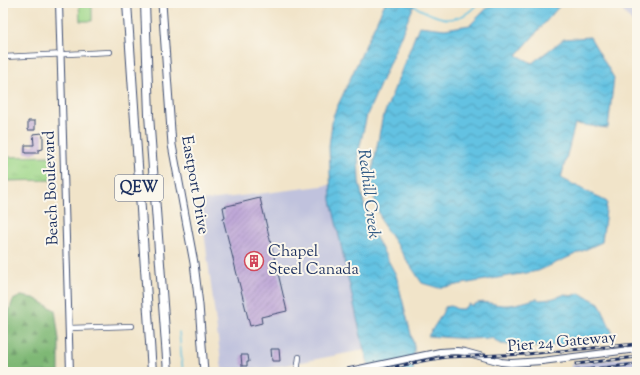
<svg xmlns="http://www.w3.org/2000/svg" width="640" height="375" font-family="'Sorts Mill Goudy',serif">
<defs>
<pattern id="forest-firs" width="22" height="20" patternUnits="userSpaceOnUse"><rect width="22" height="20" fill="#7eb875"/><path d="M5 1l3.5 6h-7zM16 11l3.5 6h-7z" fill="#669663"/></pattern>
<pattern id="park-tufts" width="24" height="20" patternUnits="userSpaceOnUse"><rect width="24" height="20" fill="#9ed789"/><path d="M3 7l-1-3M5 7V3M7 7l1-3M15 17l-1-3M17 17v-4M19 17l1-3" fill="none" stroke="#88b979"/></pattern>
<pattern id="water-waves" width="16" height="10" patternUnits="userSpaceOnUse"><rect width="16" height="10" fill="#63c2e2"/><path d="M0 5q4-4 8 0t8 0" fill="none" stroke="#519eba"/></pattern>
<pattern id="building-hatch" width="6" height="6" patternUnits="userSpaceOnUse"><rect width="6" height="6" fill="#b9a0d6"/><path d="M-1 1l2-2M0 6l6-6M5 7l2-2" fill="none" stroke="#9683b1"/></pattern>
</defs>
<rect width="100%" height="100%" fill="#fbf7ec"/>
<filter id="ink" filterUnits="userSpaceOnUse"><feTurbulence type="fractalNoise" baseFrequency=".025" numOctaves="2"/><feDisplacementMap in="SourceGraphic" scale="8" xChannelSelector="R" yChannelSelector="G"/><feConvolveMatrix kernelMatrix="1 2 1 2 8 2 1 2 1" color-interpolation-filters="sRGB"/></filter>
<filter id="wash" filterUnits="userSpaceOnUse"><feTurbulence type="fractalNoise" baseFrequency=".012" numOctaves="4" result="noise"/><feDisplacementMap in="SourceGraphic" scale="16" xChannelSelector="R" yChannelSelector="G"/><feGaussianBlur stdDeviation="0.9" result="paint"/><feColorMatrix in="noise" values="0 0 0 0 0 0 0 0 0 0 0 0 0 0 0 0 0 1.4 0 .05"/><feComposite in="paint" operator="in"/></filter>
<g filter="url(#wash)">
<rect width="100%" height="100%" fill="#f1e4c9"/>
<path fill="#c0c2dd" d="M616 3H637V28Z
M330 185 331 200 364 350 265 369H222L200 201Z
M637 357V372H572L571 364Z"/>
<path fill="url(#forest-firs)" stroke="#4c746a" d="M21 296 34 298 55 310 59 339V372H3V328L13 300Z"/>
<path fill="url(#park-tufts)" stroke="#5c8374" d="M53 156V180L3 181V157Z"/>
<path fill="#9ed789" stroke="#5c8374" d="M79 3H92V21H80Z"/>
<path fill="url(#water-waves)" stroke="#3f78a0" d="M385 3H415L367 115 358 154 359 181 368 223 396 275 414 346C415 354 411 363 414 372H371L364 350 331 200 329 146 333 116Z
M492 3H562L517 55 532 63 564 39 590 37 614 78 608 128 575 124 561 178 607 202 602 242 538 271 439 288 422 283 382 223 370 183 382 120 419 26 445 29 470 25Z
M579 293 599 303 615 338 573 344 537 347 516 346 501 344 492 338 469 339 428 336 441 316 445 307 451 306 457 309H463L469 304 472 306C481 299 491 304 501 305 512 306 525 302 535 299 540 298 536 300 541 300 547 300 560 297 565 294L571 296Z"/>
<g fill="none" stroke-linecap="round" stroke-linejoin="round">
<path stroke="#63c2e2" stroke-width="1.5" d="M414 6C438 19 457 28 478 3
M179 332 183 372"/>
</g>
<g id="blocks">
<path fill="url(#building-hatch)" d="M28 121H35V130H28Z
M43 133V149L38 150V153H25V145H34L33 134Z
M260 198 287 311 261 317 262 323 250 326 223 219 225 218 223 207Z
M271 349H279L280 361H272Z
M241 355H248L249 362H247V366H242Z"/>
</g>
</g>
<g filter="url(#ink)">
<use href="#blocks" fill-opacity="0" stroke="#3b4a6e" stroke-width="1"/>
<g fill="none" stroke-linecap="round" stroke-linejoin="round">
<g stroke="#3b4a6e" stroke-width="6">
<path id="minor" d="M3 57 110 52
M69 328 132 326
M297 372 299 357"/>
</g>
<g stroke="#3b4a6e" stroke-width="8">
<path id="tertiary" d="M59 3 70 372
M345 372 440 352 457 351 465 352 501 362 511 363 542 361 637 349"/>
</g>
<g stroke="#3b4a6e" stroke-width="9">
<path id="secondary" d="M162 3 172 145 194 263 199 305 204 372"/>
</g>
<g stroke="#3b4a6e" stroke-width="10">
<path id="motorway" d="M127 3 152 372
M145 3 149 115 168 372"/>
</g>
<use href="#minor" stroke="#fff" stroke-width="4.5"/>
<use href="#tertiary" stroke="#fff" stroke-width="6"/>
<use href="#secondary" stroke="#fff" stroke-width="7"/>
<use href="#motorway" stroke="#fff" stroke-width="8"/>
<g stroke="#1b2f5e" stroke-width="3">
<path id="rail" d="M576 364 637 357
M576 371 637 364
M373 372 422 361 446 357 527 354 637 344"/>
</g>
<use href="#rail" stroke="#fbf7ec" stroke-width="1.5" stroke-dasharray="4.5" stroke-linecap="butt"/>
</g>
</g>
<defs>
<g id="building-ring" transform="scale(1)"><circle r="9.5" fill="#fbf7ec" stroke="#d1495b" stroke-width="1.5"/><path d="M-4-6H4V6H1V3H-1V6H-4ZM-2.5-4.3h1.7v1.8h-1.7ZM.8-4.3h1.7v1.8H.8ZM-2.5-1h1.7V.8h-1.7ZM.8-1h1.7V.8H.8Z" fill="#d1495b"/></g>
</defs>
<g fill-rule="evenodd">
<use href="#building-ring" x="254" y="261"/>
</g>
<g text-anchor="middle" dominant-baseline="central" stroke-width="4" stroke-linejoin="round" paint-order="stroke">
<rect fill="#fbf7ec" stroke="#5e6b89" stroke-width="1" x="115" y="175" width="48" height="26" rx="3"/>
<g font-size="15" font-weight="bold" fill="#1b2f5e">
<text x="139" y="188">QEW</text>
</g>
<g font-size="16" fill="#1b2f5e" stroke="#fbf7ec">
<text transform="translate(194 185) rotate(80)">Eastport Drive</text>
<text transform="translate(52 188) rotate(-92)">Beach Boulevard</text>
<text transform="translate(562 343) rotate(-5)">Pier 24 Gateway</text>
</g>
<g font-size="16" fill="#1b2f5e" stroke="#fbf7ec" text-anchor="start">
<text x="268" y="252">Chapel<tspan x="268" dy="18">Steel Canada</tspan></text>
</g>
<g font-size="17" font-style="italic" fill="#315b86" stroke="#fbf7ec">
<text transform="translate(368 194) rotate(83)">Redhill Creek</text>
</g>
</g>
<rect width="640" height="375" fill="none" stroke="#fbf7ec" stroke-width="16"/>
</svg>
